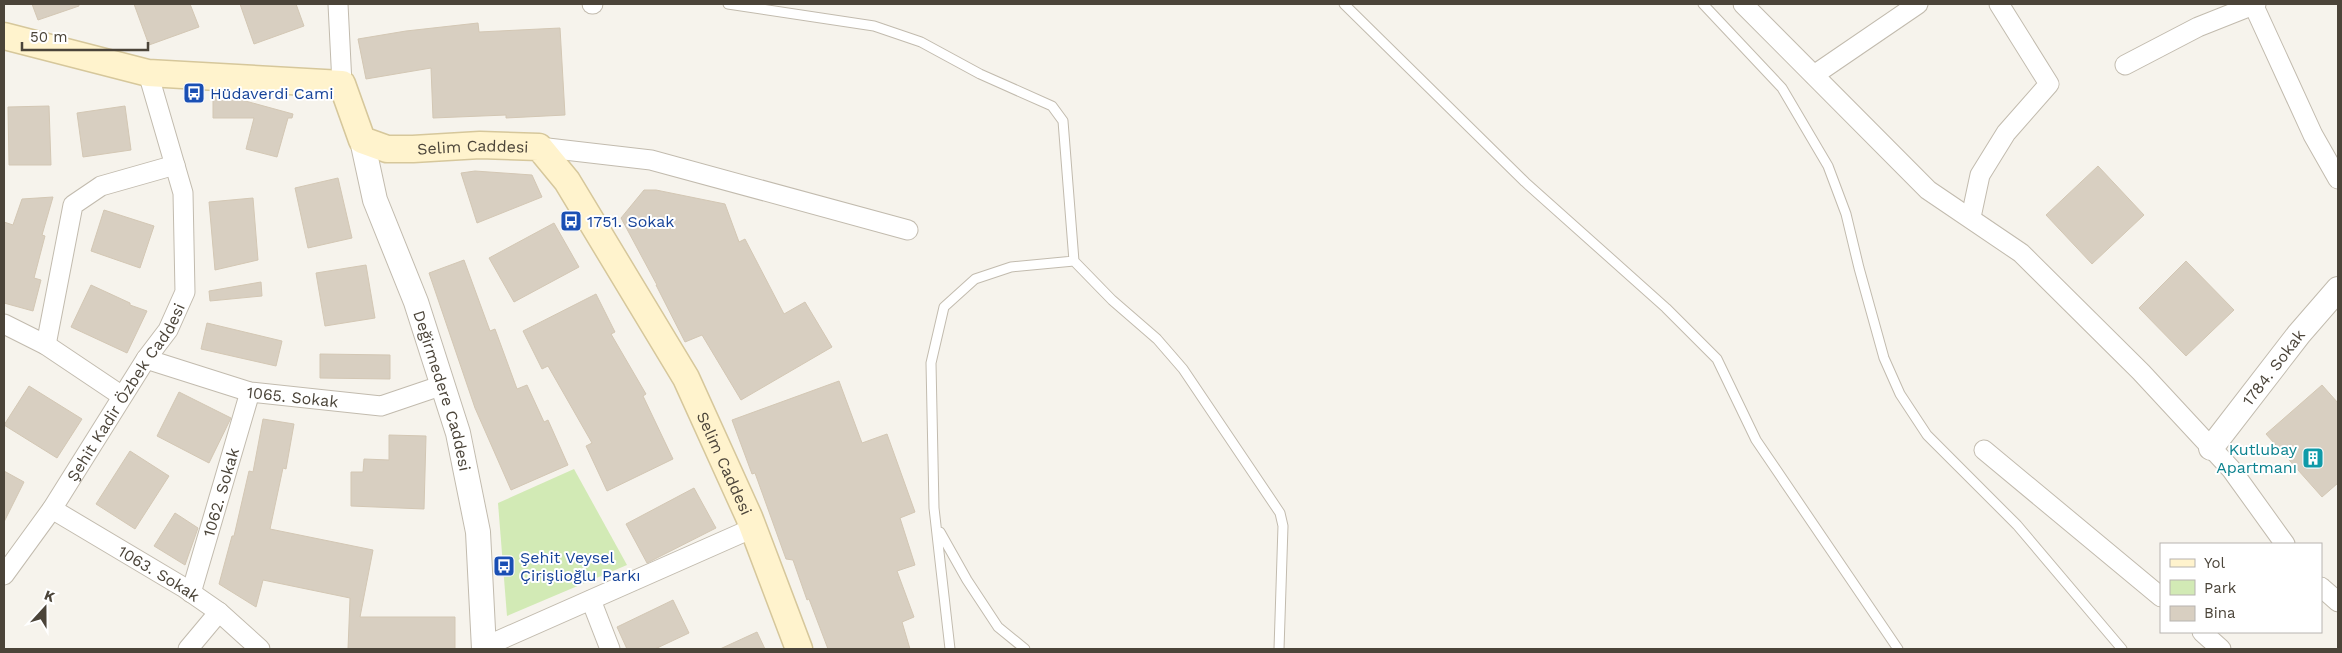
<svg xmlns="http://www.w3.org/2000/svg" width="2342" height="653" font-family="'Work Sans',sans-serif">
<rect width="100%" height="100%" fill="#f6f3ec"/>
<path fill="#d2eab5" d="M574 469 627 565 507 616 498 503Z"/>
<path fill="#d8cfc1" stroke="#d3c7b4" d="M32 4H79V6L38 20Z
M134 4H190L199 27 149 45Z
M240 4H296L304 26 254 44Z
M478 23 479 32 560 28 565 115 506 118V115L433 118 431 68 366 79 358 39 406 31Z
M213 92 238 93V99L293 114 292 118H288L277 157 246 149 254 118H213Z
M49 106 51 165H9L8 107Z
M125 106 131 150 83 157 77 113Z
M2098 166 2144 215 2092 264 2046 215Z
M475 171 532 175 542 197 477 223 461 173Z
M338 178 352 238 308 248 295 188Z
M644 190H656L725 204 739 242 745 239 784 314 805 302 832 347 741 400 702 335 685 342 656 285H657L621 218Z
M53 197 42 235 45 236 34 278 41 280 33 311 4 303V222L13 225 22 199Z
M253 198 258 260 215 270 209 202Z
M104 210 154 226 140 268 91 251Z
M554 223 579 267 514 302 489 258Z
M464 260 490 331 495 329 517 389 527 385 544 422 548 420 568 465 511 490 475 408 429 273Z
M2186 261 2234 310 2186 356 2139 308Z
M366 265 375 318 325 326 316 273Z
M261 282 262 296 210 301 209 291Z
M91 285 130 303V305L147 311 127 353 71 327Z
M596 294 615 332 611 334 646 394 643 396 673 459 607 491 586 446 592 443 548 366 542 369 523 331Z
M207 323 282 341 276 366 201 349Z
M320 354 390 355V379L320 378Z
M839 381 862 443 887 434 915 512 900 518 915 565 897 571 914 617 902 622 910 649H828L809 599 807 600 793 560 786 559 755 473 752 474 732 420Z
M2322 385 2338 403V483L2322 497 2266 434Z
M29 386 82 419 57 458 4 425Z
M179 392 231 418 209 463 157 436Z
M263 419 294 424 286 469 283 468 270 529 373 550 360 617H455V649H348L350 598 263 580 256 607 219 584 232 536H234L249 471 253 472Z
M389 435 426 436 424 509 351 506V472H363L364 459 389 460Z
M130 451 169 476 135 529 96 504Z
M4 471 24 482 4 522Z
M694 488 716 528 647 563 626 524Z
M175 513 198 528 185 565 154 546Z
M673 600 689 633 655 649H627L617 627Z
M757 632 765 649H720Z"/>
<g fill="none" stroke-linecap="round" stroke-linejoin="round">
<g stroke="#c2bbae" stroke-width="11">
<path id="service" d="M728 4 874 26 921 42 980 74 1052 106 1063 121 1074 261 1011 267 975 279 944 307 931 363 934 508 950 649
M1344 4 1525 182 1666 308 1717 359 1756 440 1898 649
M1703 4 1782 88 1828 166 1846 214 1859 268 1884 358 1900 394 1927 435 2017 525 2122 649
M1074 261 1112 300 1157 339 1183 369 1280 513 1283 526 1279 649
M940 532 967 580 998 627 1025 649"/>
</g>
<g stroke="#c2bbae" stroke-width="21">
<g id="minor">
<path d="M338 4 342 84"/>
<path d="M592 4H593"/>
<path d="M1743 4 1928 190 2021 253 2141 372 2231 469 2285 544"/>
<path d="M2253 4 2313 135 2338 179"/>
<path d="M2125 65 2198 27 2256 4"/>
<path d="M1814 75 1918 4"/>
<path d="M539 147 651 160 908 230"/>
<path d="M1971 217 1980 175 2006 133 2049 84 1999 4"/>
<path d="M4 324 46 345 122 396"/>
<path d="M46 345 73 205 101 186 175 165"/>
<path id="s1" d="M146 359 250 392 381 406 443 385"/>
<path d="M1984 450 2161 597"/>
<path id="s2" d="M52 509 183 587 219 612 260 649"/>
<path id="s3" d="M4 575 52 509 146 359 168 330 185 292 183 193 148 73"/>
<path d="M2321 587 2338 602"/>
<path id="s4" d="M191 593 250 392"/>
<path d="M591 600 610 649"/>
<path d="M2202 632 2221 649"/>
<path d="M484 647 753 528"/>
<path d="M188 649 219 612"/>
</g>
</g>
<g stroke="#c2bbae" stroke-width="26">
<g id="tertiary">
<path id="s5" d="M362 140 375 200 416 302 458 433 478 532 484 649"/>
<path id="s6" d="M2211 448 2299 334 2338 289"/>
</g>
</g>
<g stroke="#d6c79b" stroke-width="29">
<g id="secondary">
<path id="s7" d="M4 36 148 73 342 84 362 140 387 149H413L480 145 539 147 567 181 686 378 749 517 799 649"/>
</g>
</g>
<use href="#service" stroke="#fff" stroke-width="9"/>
<use href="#minor" stroke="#fff" stroke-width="19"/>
<use href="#tertiary" stroke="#fff" stroke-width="24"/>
<use href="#secondary" stroke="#fff3cd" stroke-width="26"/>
</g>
<defs>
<g id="bus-square" transform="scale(1.125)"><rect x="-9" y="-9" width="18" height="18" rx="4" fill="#1a4fb4" stroke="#fff"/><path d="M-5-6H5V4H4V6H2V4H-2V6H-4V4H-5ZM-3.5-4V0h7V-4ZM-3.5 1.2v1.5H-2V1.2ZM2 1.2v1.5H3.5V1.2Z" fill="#fff"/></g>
<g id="building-square" transform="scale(1.125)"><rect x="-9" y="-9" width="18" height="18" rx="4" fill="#0f9aa8" stroke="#fff"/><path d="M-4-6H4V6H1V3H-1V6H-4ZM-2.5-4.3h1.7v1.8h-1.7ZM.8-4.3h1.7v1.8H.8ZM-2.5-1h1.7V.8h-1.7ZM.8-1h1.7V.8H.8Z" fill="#fff"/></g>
</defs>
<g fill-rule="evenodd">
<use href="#bus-square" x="194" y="93"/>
<use href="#bus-square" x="571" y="221"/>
<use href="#building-square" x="2313" y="458"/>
<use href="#bus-square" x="504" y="566"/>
</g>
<g text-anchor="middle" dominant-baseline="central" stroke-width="4" stroke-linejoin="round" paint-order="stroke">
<g font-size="16" fill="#164399" stroke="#fff" text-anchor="start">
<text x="210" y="93">Hüdaverdi Cami</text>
<text x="587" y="221">1751. Sokak</text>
<text x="520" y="557">Şehit Veysel<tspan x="520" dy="18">Çirişlioğlu Parkı</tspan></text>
</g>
<g font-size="16" fill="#4b4439" stroke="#fff">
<text stroke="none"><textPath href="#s7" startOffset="515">Selim Caddesi</textPath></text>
<text stroke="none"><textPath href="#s6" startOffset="102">1784. Sokak</textPath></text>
<text stroke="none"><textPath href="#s3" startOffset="220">Şehit Kadir Özbek Caddesi</textPath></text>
<text stroke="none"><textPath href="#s5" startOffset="264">Değirmedere Caddesi</textPath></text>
<text stroke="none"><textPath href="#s1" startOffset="152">1065. Sokak</textPath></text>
<text stroke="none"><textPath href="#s7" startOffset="949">Selim Caddesi</textPath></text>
<text stroke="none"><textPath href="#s4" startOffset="105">1062. Sokak</textPath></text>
<text stroke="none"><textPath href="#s2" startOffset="125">1063. Sokak</textPath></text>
</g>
<g font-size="16" fill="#0d838f" stroke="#fff" text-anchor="end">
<text x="2297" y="449">Kutlubay<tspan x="2297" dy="18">Apartmanı</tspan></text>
</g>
</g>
<rect width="2342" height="653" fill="none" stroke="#4b4439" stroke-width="10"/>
<rect x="2160" y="543" width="162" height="90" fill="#ffffff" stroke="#b7b4b0"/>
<rect x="2170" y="559" width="25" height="8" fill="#fff3cd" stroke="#b7b4b0"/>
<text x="2204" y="568" font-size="15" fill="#4b4439">Yol</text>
<rect x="2170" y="580" width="25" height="15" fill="#d2eab5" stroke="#b7b4b0"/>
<text x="2204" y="593" font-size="15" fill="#4b4439">Park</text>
<rect x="2170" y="606" width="25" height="15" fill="#d8cfc1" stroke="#b7b4b0"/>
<text x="2204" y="618" font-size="15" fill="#4b4439">Bina</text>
<g transform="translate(45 608) rotate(21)" stroke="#ffffff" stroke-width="4" paint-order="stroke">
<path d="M0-4L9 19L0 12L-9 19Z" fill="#4b4439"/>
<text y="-8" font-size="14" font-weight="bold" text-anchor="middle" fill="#4b4439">K</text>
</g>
<path d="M22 42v8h126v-8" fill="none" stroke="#4b4439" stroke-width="2.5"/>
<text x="30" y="42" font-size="15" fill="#4b4439" stroke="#ffffff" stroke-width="4" paint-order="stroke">50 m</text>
</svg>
